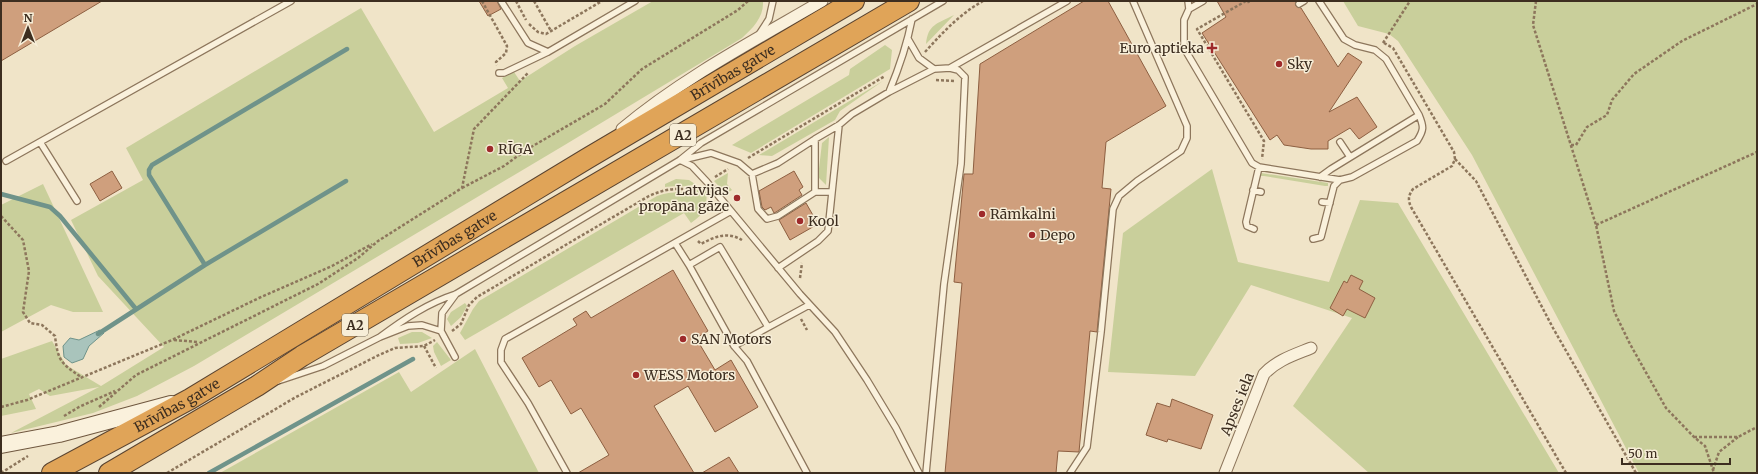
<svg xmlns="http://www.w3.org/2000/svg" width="1758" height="474" font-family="Merriweather,serif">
<rect width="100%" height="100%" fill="#f0e4c8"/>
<path fill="#c9cf9b" d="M653 1H763C764 17 753 28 742 38L563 146 194 366 137 396 93 413 11 433 99 387 50 396 39 389 29 394 36 409 1 416V359L52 341 66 365 101 386 164 347 98 276 71 220 143 180 126 148 361 8 434 132 508 88 502 78 514 72 520 81 575 46Z
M1343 1H1757V473H1639L1472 155 1398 41 1389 34 1358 26Z
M954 15 926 44C928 24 937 24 954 15Z
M885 45 892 50 890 69 751 153 732 145 849 75 850 69Z
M883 81 840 111 835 120 772 156 759 155Z
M829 137 826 185 818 177 822 143Z
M1212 169 1238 262 1329 282 1360 200 1398 203 1559 473H1369L1293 406 1352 318 1251 285 1195 376 1108 372 1123 233Z
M728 173 727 184 732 190 726 194 714 181Z
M1261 173 1328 183V186H1325L1264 176H1261Z
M676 179 689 180 695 184C685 188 676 185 665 187V184Z
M43 184 103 312H73L51 305 1 332V205Z
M703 188 707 191C706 209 706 212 691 223L684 213 465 340 460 333 473 309 479 301 657 196C672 190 688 194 703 188Z
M465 303 467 306 461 317 451 326 447 319 451 312Z
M412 332H422L432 338 418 343 400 344 398 338Z
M437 342 451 360 441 366 434 352 433 346Z
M475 349 539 473H220L399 372 411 392Z"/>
<path fill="#a9c4bc" stroke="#6f938a" d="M100 330 104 333 89 346 83 359 72 363 64 357 63 346 70 338 79 340Z"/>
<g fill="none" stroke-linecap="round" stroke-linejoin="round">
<path stroke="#6f938a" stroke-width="4.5" d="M1 194 50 207 60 216 136 309
M205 265 149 175V170L152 165 347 49
M98 334 205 265 346 181
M209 473 413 359"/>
</g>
<path fill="#cf9f7d" stroke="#8d5f41" d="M1 1H102L1 61Z
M479 1H497L501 9 488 16Z
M1084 1H1108L1166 106 1106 142 1102 188 1111 189 1097 332 1090 331 1079 452 1058 451 1056 473H945L962 283 954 282 964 174H973L980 64Z
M1217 1H1296V6L1301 8 1338 67 1348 53 1362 62 1329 112 1357 97 1377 127 1359 139 1350 128 1328 141V149H1311L1284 145 1277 135 1270 140 1202 33 1226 17Z
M112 171 122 188 100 201 90 184Z
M794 171 803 187 799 190 802 195 776 212 774 213 771 207 765 210 762 207 759 191Z
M806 203 818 224 790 240 779 220Z
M673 270 708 331 696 338 715 370 731 360 758 407 715 432 688 386 654 406 694 473H578L609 455 581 408 571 414 551 380 539 387 522 358 577 325 573 319 586 311 591 318Z
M1351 275 1363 281 1359 289 1375 298 1365 318 1347 309 1343 316 1330 308 1344 281 1347 283Z
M1172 399 1213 415 1201 449 1168 439 1167 442 1146 435 1157 403 1170 407Z
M729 457 739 473H702Z"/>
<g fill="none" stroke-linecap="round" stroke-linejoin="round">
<g stroke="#8d765c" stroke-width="8">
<path id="lane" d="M501 1 528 43 548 52 635 1
M1188 1 1189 9 1184 20V48L1252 163 1259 167 1340 180 1352 177 1417 141C1424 130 1424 127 1419 115L1386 59 1375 50 1355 45 1344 39 1319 1
M1299 4 1304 1
M1189 9 1203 1
M760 33 769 19 773 1
M908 39 919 58 934 69
M950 68 1067 1
M499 73H504L548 52
M889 92C899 68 907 45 912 19
M40 142 77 201
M1340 142 1350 157
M680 160 692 166 707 182 800 294 835 332 867 380 896 428 919 473
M682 160 711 153 739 163 752 174 758 209 767 219 778 216 815 192H831
M6 161 291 1
M752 174 778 163 815 139
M1320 177 1331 169 1419 115
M1253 190 1261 192
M815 192V139L839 125 852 114 889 92 934 69 950 68 958 70 965 77 961 164 944 284 926 473
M1322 202 1330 203
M1254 229 1247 226 1246 222 1259 167
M1313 239 1321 237 1334 186 1340 180
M675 243 689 265 734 346
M689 265 720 247 768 327
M778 268 818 241 828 231 839 125
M380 337C404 319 428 303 456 294L680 160 701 143 943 1
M455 357 441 331 442 313 456 294
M278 381 323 366 380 337 408 326 422 325 441 331
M567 473 528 403 501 362V350L505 339 731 211
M807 473 747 361 734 346 809 305
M1070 473 1087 447 1101 332 1113 209 1119 196 1137 181 1181 151 1187 138V126L1133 1"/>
</g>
<g stroke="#8d765c" stroke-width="13">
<path id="street" d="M622 129C681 79 755 40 822 1
M1225 473 1264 374C1277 360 1294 355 1311 348"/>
</g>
<g stroke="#6f573f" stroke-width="18">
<path id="secondary" d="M1 445 59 434 171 404"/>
</g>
<g stroke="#5b4430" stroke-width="22">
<g id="highway">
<path id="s1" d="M52 473 190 399 588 158 854 1"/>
<path d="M109 473 257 386 302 356 909 1"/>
</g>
</g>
<path stroke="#8d765c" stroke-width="2.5" stroke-dasharray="3 2" stroke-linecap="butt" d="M482 1 507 46 506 53 496 62 497 65
M516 1 526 20
M534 1 551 31
M1246 1 1197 29 1264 141 1262 159
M1248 1 1249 3
M1536 1 1533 25 1596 225 1614 311 1630 344 1666 408 1694 437 1705 446 1714 473
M529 24 538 32 546 34 602 1
M1383 43 1410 1
M1384 43 1393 48 1454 152 1455 159 1452 166 1413 189C1408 196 1408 200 1411 207L1566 473
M925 52C943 32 960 14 983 1
M936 80 955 81
M1571 145H1576L1587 127 1607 115 1612 100 1634 74 1682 41 1757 4
M748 158 885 76
M1455 159 1476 181 1553 328 1636 473
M715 177 728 169
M462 188 504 166 526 150 605 104 642 69 738 10 748 1
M1 216 23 240 29 271 23 312 30 323 42 325 55 336C58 360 60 363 81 377
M1596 225 1757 152
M698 241 701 244C714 237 727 231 742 240
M800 278 802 263
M801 319 807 330
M452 331 461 324 469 305 477 297 649 196C658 192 667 189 677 189 686 189 691 190 699 187
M174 340 198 342
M424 346 436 368
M1 407 27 400 172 340 259 298 332 266 372 244
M99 407 136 375 318 284 358 258 378 241 462 188 474 129 528 73
M64 416 79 407 115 391
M1694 437H1738L1757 427
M1713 470 1719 452 1738 437
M1 473 28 456
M167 473 296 397 379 355 395 348 424 346 435 340"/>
<use href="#lane" stroke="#faf1dc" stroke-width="5.5"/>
<use href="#street" stroke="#faf1dc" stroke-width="11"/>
<use href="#secondary" stroke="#faf1dc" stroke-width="16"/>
<use href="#highway" stroke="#e0a458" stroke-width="20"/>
</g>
<g fill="#9e2a2b" stroke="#f7eed8" stroke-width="1.5">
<path d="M1210 42h4v4h4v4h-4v4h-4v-4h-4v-4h4z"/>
<circle cx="1279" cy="64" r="4"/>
<circle cx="490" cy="149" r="4"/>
<circle cx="737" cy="198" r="4"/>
<circle cx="982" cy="214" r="4"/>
<circle cx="800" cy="221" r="4"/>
<circle cx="1032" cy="235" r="4"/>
<circle cx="683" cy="339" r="4"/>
<circle cx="636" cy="375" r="4"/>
</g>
<g text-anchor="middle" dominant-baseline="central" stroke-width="3" stroke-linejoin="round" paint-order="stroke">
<g fill="#f7eed8" stroke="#756857" stroke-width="1">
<rect x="670" y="124" width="26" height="22" rx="3"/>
<rect x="342" y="314" width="26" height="22" rx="3"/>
</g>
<g font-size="13" font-weight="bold" fill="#3d2e20">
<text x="683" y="135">A2</text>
<text x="355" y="325">A2</text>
</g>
<g font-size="14" fill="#3d2e20" stroke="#f7eed8" text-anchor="start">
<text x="1204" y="48" text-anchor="end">Euro aptieka</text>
<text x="1287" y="64">Sky</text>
<text x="498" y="149">RĪGA</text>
<text x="729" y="190" text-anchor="end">Latvijas<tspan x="729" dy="16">propāna gāze</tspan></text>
<text x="990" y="214">Rāmkalni</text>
<text x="808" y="221">Kool</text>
<text x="1040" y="235">Depo</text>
<text x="691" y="339">SAN Motors</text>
<text x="644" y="375">WESS Motors</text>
</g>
<g font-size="14" fill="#3d2e20" stroke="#f7eed8">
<text stroke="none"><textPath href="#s1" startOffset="790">Brīvības gatve</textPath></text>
<text stroke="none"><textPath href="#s1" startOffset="466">Brīvības gatve</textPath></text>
<text transform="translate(1237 404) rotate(-68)">Apses iela</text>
<text stroke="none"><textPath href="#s1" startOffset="142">Brīvības gatve</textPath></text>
</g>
</g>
<rect width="1758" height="474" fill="none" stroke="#3d2e20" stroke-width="4"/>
<g transform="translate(28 28)" stroke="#f7eed8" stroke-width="3" paint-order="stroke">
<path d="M0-3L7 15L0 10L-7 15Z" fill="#3d2e20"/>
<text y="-6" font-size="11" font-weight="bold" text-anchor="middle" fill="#3d2e20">N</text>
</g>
<path d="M1622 458v6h108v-6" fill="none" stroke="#3d2e20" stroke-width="2"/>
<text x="1628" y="458" font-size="12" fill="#3d2e20" stroke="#f7eed8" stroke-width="3" paint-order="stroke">50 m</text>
</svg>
